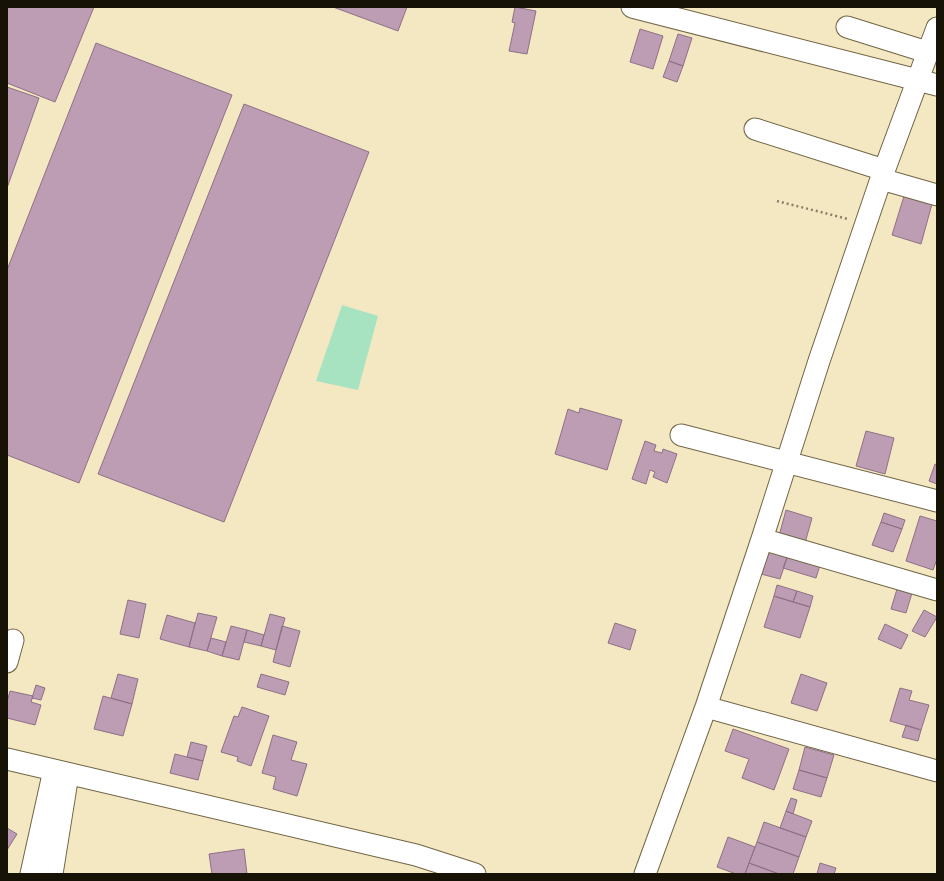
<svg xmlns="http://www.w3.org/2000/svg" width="944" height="881" font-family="Spectral,serif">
<rect width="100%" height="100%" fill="#f4e8c3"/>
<path fill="#a7e3c0" d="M342 305 378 316 358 390 316 381Z"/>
<path fill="#bd9db4" stroke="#8e7086" d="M7 7H94L55 102 7 83Z
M333 7H407L398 31Z
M515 7 536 11 527 54 509 51 515 23 512 22Z
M640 29 663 36 653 69 630 62Z
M678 34 692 38 683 66 669 61Z
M96 43 232 95 79 483 7 455V270Z
M669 61 683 66 677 82 663 77Z
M7 87 39 98 7 188Z
M244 104 369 152 224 522 98 474Z
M904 196 932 204 921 244 892 235Z
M580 408 622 420 607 470 555 454 568 409 579 413Z
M866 431 894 438 885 474 856 466Z
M645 441 656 445 654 451 662 453 663 449 677 454 667 483 653 477 655 472 650 470 646 484 632 479Z
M935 464 937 465V484L929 481Z
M786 510 812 518 805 543 779 536Z
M884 513 905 520 902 529 881 522Z
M920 516 937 521V559L933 570 906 561Z
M881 522 902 529 893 552 872 545Z
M770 546 789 552 780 579 761 574Z
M789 552 821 562 816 578 783 568Z
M777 585 797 591 793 602 774 596Z
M897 589 912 593 906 613 891 609Z
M797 591 813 596 810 607 793 602Z
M774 596 810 607 800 638 764 627Z
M128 600 146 604 139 638 120 634Z
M924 610 937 617 925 637 912 631Z
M198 613 217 617 207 651 189 647Z
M270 614 285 618 276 650 261 646Z
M167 615 195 623 189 647 160 639Z
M615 623 636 630 630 650 608 643Z
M885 624 908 635 901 649 878 639Z
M231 626 247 630 239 660 222 656Z
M282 626 300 631 290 667 273 662Z
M247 630 264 635 261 646 244 642Z
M211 638 226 642 222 656 207 651Z
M118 674 138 679 132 704 111 698Z
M261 674 289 682 285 695 257 687Z
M801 674 827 683 817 711 791 703Z
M36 685 45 688 41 700 32 698Z
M900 688 912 691 909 700 929 705 921 730 890 721Z
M10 691 33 696 31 702 41 705 35 725 7 718V702Z
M103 696 132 704 123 736 94 729Z
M242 707 269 716 251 766 237 761 238 757 221 752 234 716 238 717Z
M906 725 921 730 918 741 902 737Z
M733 729 789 749 774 790 742 778 749 759 725 751Z
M273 735 297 742 291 760 307 764 297 796 273 789 276 777 262 773Z
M191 742 207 746 203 761 187 757Z
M805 747 834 755 827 778 799 770Z
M175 754 203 761 198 780 170 773Z
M799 770 827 778 821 797 793 789Z
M791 798 797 800 793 814 786 811Z
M786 811 812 821 806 837 780 828Z
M764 822 806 837 799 857 757 842Z
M7 828 17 834 7 850Z
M728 837 755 847 745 874H736L717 867Z
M757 842 799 857 793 874H779L749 863Z
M244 849 247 874H212L209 854Z
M749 863 779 874H745Z
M820 863 836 868 834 874H817Z"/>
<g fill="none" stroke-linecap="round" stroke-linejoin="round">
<g stroke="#706545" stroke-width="23">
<path id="minor" d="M632 7 937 85
M847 27 927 52
M755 129 884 170
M881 179 937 195
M681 435 937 501
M762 539 937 590
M7 662 13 640
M706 707 937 771
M7 759 416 855 475 874
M31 874 54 770
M52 874 68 774
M645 874 706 707 762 539 819 361 881 179 937 28"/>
</g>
<path stroke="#888067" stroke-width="2.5" stroke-dasharray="2 3" stroke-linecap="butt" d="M777 201 848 219"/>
<use href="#minor" stroke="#fff" stroke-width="21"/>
</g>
<rect width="944" height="881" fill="none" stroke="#161206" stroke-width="16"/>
</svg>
